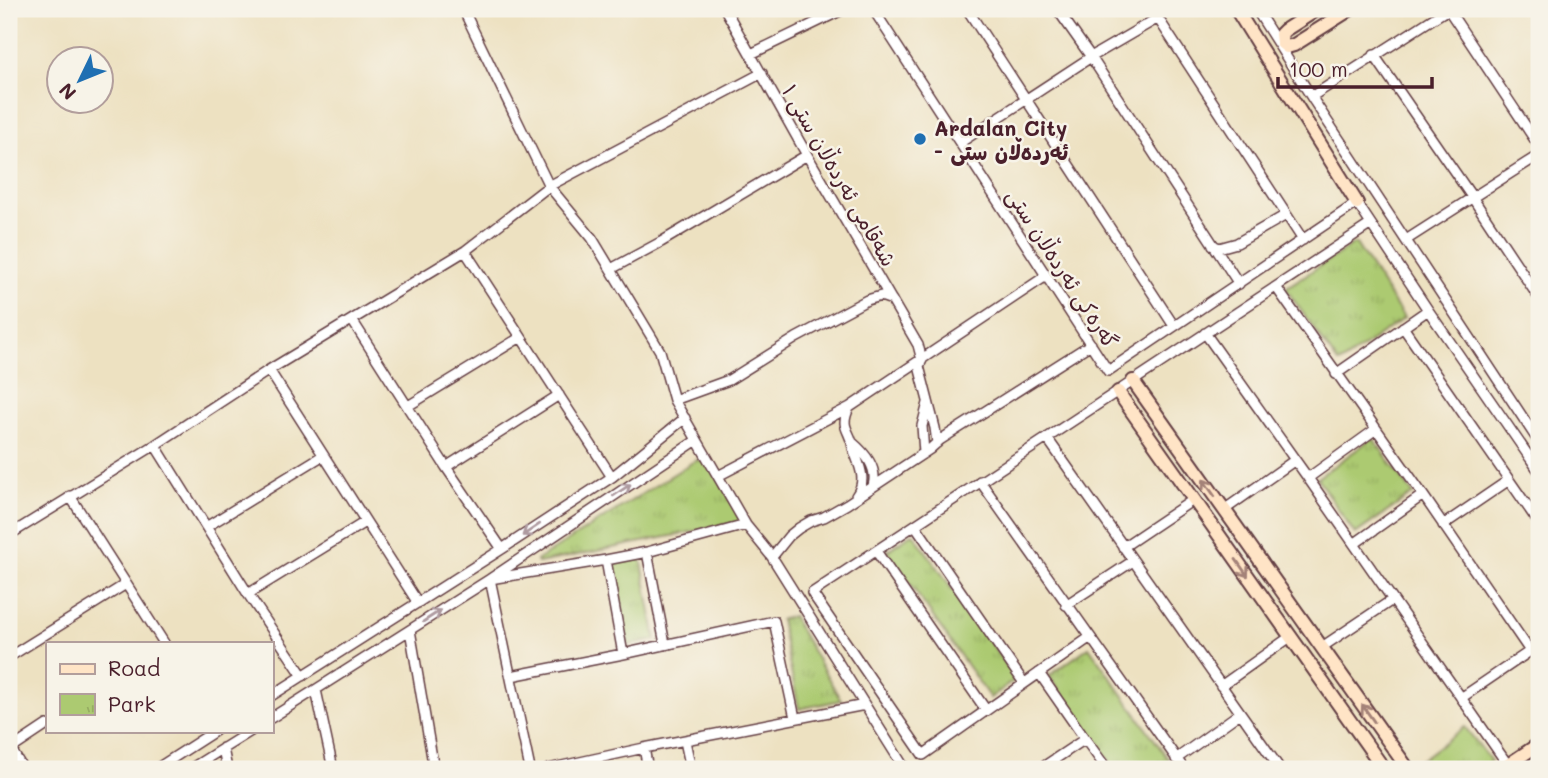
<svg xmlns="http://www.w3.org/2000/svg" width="1548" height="778" font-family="Mali,'Playpen Sans Arabic',sans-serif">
<defs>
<pattern id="park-tufts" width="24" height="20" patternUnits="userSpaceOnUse" patternTransform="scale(1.75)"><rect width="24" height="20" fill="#acca71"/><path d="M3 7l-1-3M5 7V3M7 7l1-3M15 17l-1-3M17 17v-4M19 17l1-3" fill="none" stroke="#96ad62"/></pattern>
</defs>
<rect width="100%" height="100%" fill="#f7f3e8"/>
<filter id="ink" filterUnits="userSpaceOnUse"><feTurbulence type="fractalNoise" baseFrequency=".0143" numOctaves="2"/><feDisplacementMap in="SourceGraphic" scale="14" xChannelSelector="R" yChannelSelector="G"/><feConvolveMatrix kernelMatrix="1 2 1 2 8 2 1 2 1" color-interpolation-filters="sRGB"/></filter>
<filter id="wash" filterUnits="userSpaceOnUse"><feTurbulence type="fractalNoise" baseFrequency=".00686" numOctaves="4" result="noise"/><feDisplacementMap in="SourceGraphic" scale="28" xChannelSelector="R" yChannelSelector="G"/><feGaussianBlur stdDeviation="1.57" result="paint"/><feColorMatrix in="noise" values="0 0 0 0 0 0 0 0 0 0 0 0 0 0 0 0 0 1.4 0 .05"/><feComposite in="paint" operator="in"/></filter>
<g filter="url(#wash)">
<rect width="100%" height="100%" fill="#ede1c1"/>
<path fill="url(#park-tufts)" stroke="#7b744e" stroke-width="2" d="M1354 244H1356L1404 318 1342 362 1338 363 1286 289 1287 287Z
M1373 438 1413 494 1355 534 1317 478Z
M696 460 708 462 745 521 538 563 537 561 539 559Z
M913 533 1016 679 990 698 887 551Z
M641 558 656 640 628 645 613 563Z
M792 616 841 700 799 709 780 620Z
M1089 647 1173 766 1168 769H1115L1049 676Z
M1465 727 1491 761 1480 769H1423L1419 761Z"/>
</g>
<g filter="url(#ink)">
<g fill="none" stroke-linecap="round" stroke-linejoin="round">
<g stroke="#623c42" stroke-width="12">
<path id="street" d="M463 9 549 186 592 238 660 351 674 400 746 525 772 557 789 536 799 528 811 521 824 517 847 504 930 449 940 440 1091 344
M725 9 807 155 918 345 922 360 919 366 935 428 937 443
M873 9 1108 371 1357 203 1428 310 1539 471
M967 9 1174 326
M1057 9 1091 57 1239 284
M1152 9 1303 240
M1256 9 1314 101
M1448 9 1314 95V101L1539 442
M1448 9 1539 146
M751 54 844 9
M1374 55 1472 197 1539 298
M961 142 1091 57 1158 18
M1406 240 1539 155
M1213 245 1219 248 1237 243 1286 215
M465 251 612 477
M611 269 661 242 807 155
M1276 287 1423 495 1530 651
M352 320 446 467 502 549
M1403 327 1539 523
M1205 333 1308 478 1508 765
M269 370 418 603
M1336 374 1428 310
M674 400 729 380 796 338 867 300 881 296 892 300
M408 406 521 337
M849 408C839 429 851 430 853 448 859 465 868 480 856 496
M1047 438 1280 769
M853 443C866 454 878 468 873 486
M155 445 248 594 303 676
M924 453 922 426 928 403
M446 467 559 395
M718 476 850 407 1046 276
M1308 478 1376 429
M980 481 1184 769
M70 496 164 643
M1224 510 1295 460
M915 525 1024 683
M1443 525 1509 480
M206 527 322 456
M9 535 155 445 269 370 465 251 549 186 762 73
M1354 544 1423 495
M1123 547 1193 500
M876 551 986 710
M647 552 665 644
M772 557 905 769
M606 560 623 654
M248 594 365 522
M1066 605 1133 561
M410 630 434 769
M1089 638 923 755 812 593 1371 224
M1322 647 1392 600
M9 657 126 584
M1039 673 1085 739 1040 769
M511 676 623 654 774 621 795 718
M1221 686 1290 637
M316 690 333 769
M271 696 502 549 612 477 685 418
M1461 698 1539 645
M271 718 490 579 697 440
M1085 739 1107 769
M685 741 691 769
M9 746 23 769
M223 748 227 769
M644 748 648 769
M11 749 47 725
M1176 759 1240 713
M156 769 215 731
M190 769 251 731
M530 769 490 579 606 560 647 552 746 525
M548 769 644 748 865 705"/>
</g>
<g stroke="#623c42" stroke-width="16">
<path id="secondary" d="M1236 9 1357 203
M1318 9 1285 30 1281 34 1282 43 1287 47 1294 45 1351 9
M1133 381 1408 769
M1118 392 1384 769
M1502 769 1539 744
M1538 769 1539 768"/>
</g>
<use href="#street" stroke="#fff" stroke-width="9"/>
<use href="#secondary" stroke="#ffe4c6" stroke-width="12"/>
</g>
<defs><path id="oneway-shaft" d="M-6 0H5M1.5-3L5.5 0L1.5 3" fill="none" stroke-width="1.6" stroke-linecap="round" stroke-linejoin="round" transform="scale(1.75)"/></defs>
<g stroke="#a48278">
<use href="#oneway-shaft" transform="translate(1209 488) rotate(-125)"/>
<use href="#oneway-shaft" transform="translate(1242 568) rotate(55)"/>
<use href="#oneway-shaft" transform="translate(1368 713) rotate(-125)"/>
</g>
<g stroke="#ae9aa0">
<use href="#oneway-shaft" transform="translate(622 490) rotate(-34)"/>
<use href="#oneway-shaft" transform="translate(531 530) rotate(146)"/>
<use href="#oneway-shaft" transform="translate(432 616) rotate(-33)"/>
</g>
</g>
<circle fill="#1f6fb2" stroke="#f7f3e8" stroke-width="2.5" cx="920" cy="139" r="7"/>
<g text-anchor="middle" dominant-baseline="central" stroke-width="5" stroke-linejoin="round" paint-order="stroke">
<g font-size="21" font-weight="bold" fill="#4a1f2b" stroke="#f7f3e8" text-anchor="start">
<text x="934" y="127">Ardalan City<tspan x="934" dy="24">- ئەردەڵان ستی</tspan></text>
</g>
<g font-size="21" fill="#4a1f2b" stroke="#f7f3e8">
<text transform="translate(840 175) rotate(60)">شەقامی ئەردەڵان ستی ١</text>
<text transform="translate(1063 268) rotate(57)">گەرەکی ئەردەڵان ستی</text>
</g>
</g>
<rect width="1548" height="778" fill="none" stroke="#f7f3e8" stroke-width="35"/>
<rect x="46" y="642" width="228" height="91" fill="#f7f3e8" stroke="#b29e9c" stroke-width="2"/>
<rect x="60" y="664" width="35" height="10" fill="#ffe4c6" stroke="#b29e9c" stroke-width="2"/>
<text x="108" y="676" font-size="21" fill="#4a1f2b">Road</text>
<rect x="60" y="694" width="35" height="21" fill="url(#park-tufts)" stroke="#b29e9c" stroke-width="2"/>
<text x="108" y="712" font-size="21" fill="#4a1f2b">Park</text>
<g transform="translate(80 80) rotate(227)"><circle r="33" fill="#f7f3e8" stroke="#b29e9c" stroke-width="2"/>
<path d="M0-5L12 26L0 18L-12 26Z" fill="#1f6fb2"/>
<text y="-10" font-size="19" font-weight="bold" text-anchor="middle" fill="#4a1f2b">N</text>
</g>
<path d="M1278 77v10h154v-10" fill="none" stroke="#4a1f2b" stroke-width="3.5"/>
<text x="1289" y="77" font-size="21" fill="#4a1f2b" stroke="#f7f3e8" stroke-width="5" paint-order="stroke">100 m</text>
</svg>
